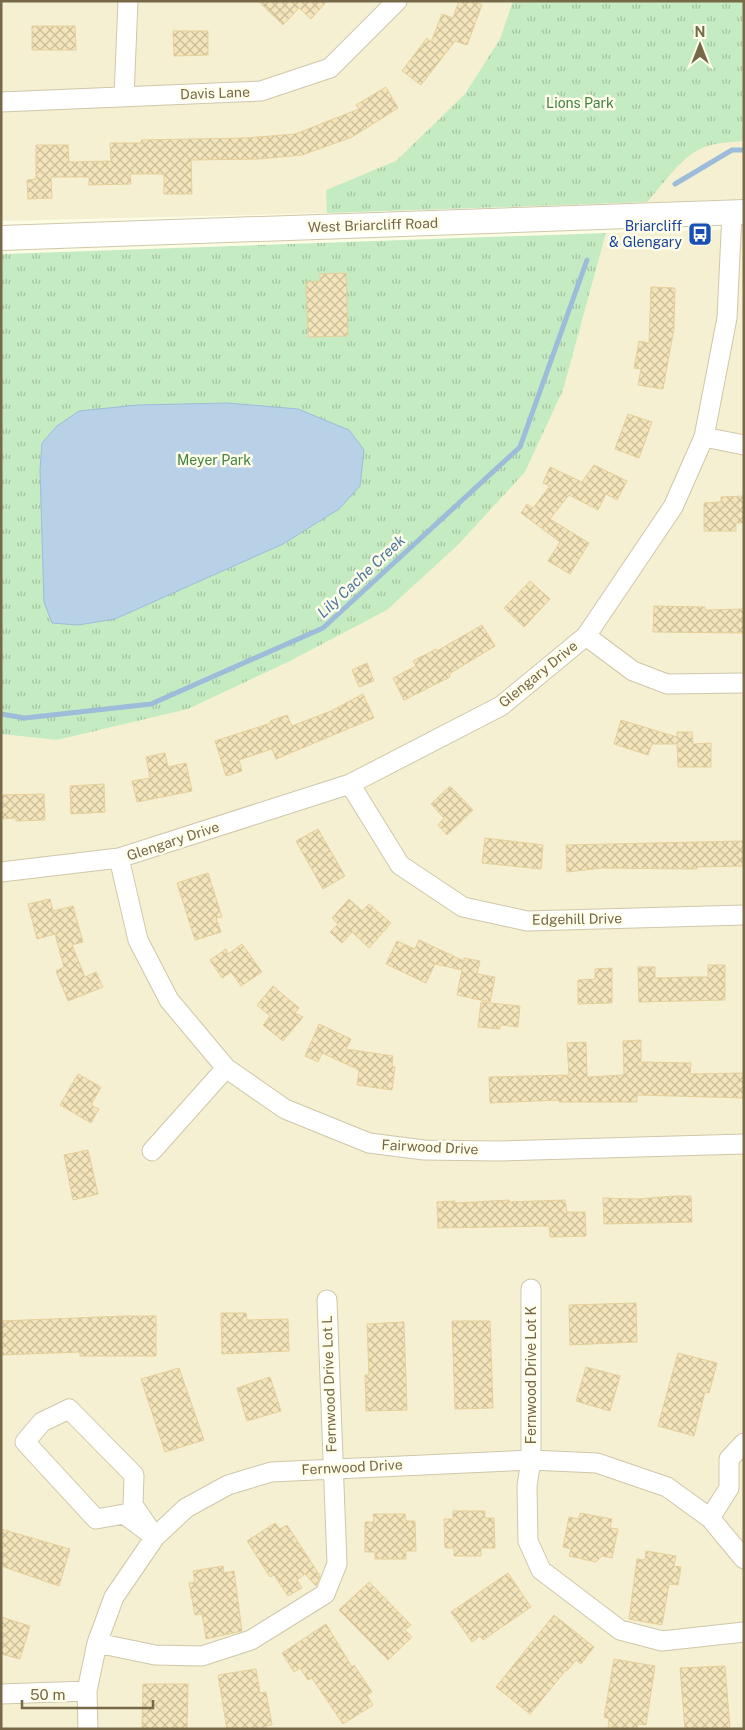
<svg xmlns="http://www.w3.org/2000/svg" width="745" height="1730" font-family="'Public Sans',sans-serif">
<defs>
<pattern id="park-tufts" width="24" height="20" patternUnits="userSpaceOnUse" patternTransform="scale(1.25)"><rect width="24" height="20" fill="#c5ebc2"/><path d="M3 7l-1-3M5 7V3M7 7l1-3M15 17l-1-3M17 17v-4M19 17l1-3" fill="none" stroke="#a5c2a0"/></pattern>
<pattern id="building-cross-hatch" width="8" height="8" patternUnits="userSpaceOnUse" patternTransform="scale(1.25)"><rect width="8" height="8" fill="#f3e4ba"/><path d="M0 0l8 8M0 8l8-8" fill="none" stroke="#cabd99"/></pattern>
</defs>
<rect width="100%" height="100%" fill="#fdfce4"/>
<path fill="#f5f0d2" d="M1 1H744V199L327 213 1 221Z
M744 229V1729H1V734L57 740 188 709 290 661 387 610 459 544 525 472 563 390 606 233Z"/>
<path fill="url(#park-tufts)" d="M513 1H744V141C730 142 711 143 698 150 678 161 662 186 647 202L327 213 326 190 396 161 465 94 500 39Z
M606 233 563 390 525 472 459 544 387 610 290 661 188 709 57 740 1 734V254Z"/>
<path fill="#b8d1e7" stroke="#9dbcda" d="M227 403 298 409 349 430 364 450 360 486 339 509 283 544 115 619 78 625 52 623 44 602 40 470 42 443 57 426 79 411 138 405Z"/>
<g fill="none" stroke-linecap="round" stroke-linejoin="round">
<path stroke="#9dbcda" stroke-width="5" d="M675 184 732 150H744
M1 714 25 718 151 704 323 628 520 447 587 260"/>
</g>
<path fill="url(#building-cross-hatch)" stroke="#e7d09a" d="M258 1H327L311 19 299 8 283 25Z
M459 1H474L482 5 467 45 455 41 421 85 402 71 427 38 431 42 442 14 453 18Z
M32 26H75L76 50H32Z
M173 31H208V55L174 56Z
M386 87 398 108 352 137 302 155 259 159 191 160 192 194H164V174H130L131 184 89 185V177H51L52 198 28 199 27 180 36 179V145H68L69 162 111 161 110 143H141V140L245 138 295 134 359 109 356 105Z
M346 273 348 336 308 337 306 282 320 281V274Z
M651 287 675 288 674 328 663 389 638 385 641 369 634 368 639 341 649 343Z
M628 414 652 422 639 458 615 449Z
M594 465 627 481 617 500 606 494 598 510 569 495 550 519 589 543 570 574 548 561 560 542 521 513 527 504 533 508 550 486 543 483 550 467 582 482Z
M744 496V523H736V531H704V503L721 502V497Z
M530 581 550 599 524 627 504 608Z
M654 606 705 607V610L744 609V633L653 632Z
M482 625 495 646 449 674 450 677 404 700 393 678 416 666 413 661 436 649 437 651Z
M367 663 374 681 359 687 352 670Z
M363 694 374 718 276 759 272 749 239 760 242 771 226 776 215 741 271 723 270 721 287 715 292 726 331 711Z
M621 720 677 737V732H692L693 744 711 743V767H678L677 744H652L648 755 614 744Z
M165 753 168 767 186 763 192 791 137 802 132 781 150 778 146 757Z
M104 784 105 812 71 814 70 786Z
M450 786 473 810 447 835 438 825 444 818 431 804Z
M44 794 45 820 16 821V818L1 819V795Z
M318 829 345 876 323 889 296 841Z
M485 838 543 845 541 869 482 863Z
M744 841V866L697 867V869L602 868 567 872 566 845Z
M208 873 222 917 216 918 221 932 195 940 177 883Z
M50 899 53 911 73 906 83 942 72 945 85 977 96 972 103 987 68 1001 56 971 64 967 55 934 37 939 28 904Z
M349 899 362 911 369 904 391 923 369 948 352 932 342 943 330 932 338 924 332 918Z
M419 940 464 961V958L480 961 477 974 495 977 490 1002 457 995 462 970 435 964 426 983 386 964 397 941 415 949Z
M242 944 262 972 241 986 231 972 222 978 210 960 226 949 228 954Z
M708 965H725V1000L639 1002 638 967H655V978L691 977H708Z
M612 968V1003L578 1004V980L595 979V969Z
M273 986 299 1008 295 1013 303 1017 283 1041 263 1025 270 1016 257 1005Z
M481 1002 520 1006 518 1027 500 1025V1029L478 1027Z
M319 1024 351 1039 346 1049 393 1056 392 1066 395 1067 392 1090 357 1085 359 1070 322 1053 318 1062 305 1056Z
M641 1040V1062L691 1063 690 1074 744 1073V1098L637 1095V1102H559V1100L490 1103 489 1077 569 1075 567 1043 586 1042 587 1077 624 1075 623 1041Z
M78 1074 101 1087 91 1105 99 1109 91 1123 60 1105Z
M88 1150 98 1194 73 1200 64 1155Z
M673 1196H691L692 1222 604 1224 603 1198 639 1199Z
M509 1200V1202L565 1200 567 1212H585L586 1236 550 1237 549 1226 438 1228 437 1202 455 1201V1203Z
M636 1303 637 1342 570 1345 569 1305Z
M221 1313H246L247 1320 288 1319 289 1351 222 1354Z
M125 1316H156V1356H80V1352L1 1355V1321Z
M452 1321H490L493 1408 455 1409Z
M404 1322 407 1410 366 1411 365 1375H369L367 1324Z
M678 1353 717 1363 709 1393 705 1392 694 1436 658 1426Z
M586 1367 620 1376 610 1411 576 1401Z
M179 1368 204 1440 165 1452 141 1379Z
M270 1377 281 1411 247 1421 237 1388Z
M453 1511H485V1518H494L495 1548H481V1556H454V1548H445L444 1519H453Z
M580 1513 612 1519 610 1528 618 1529 612 1558 602 1556 596 1562 569 1556 571 1549 563 1547 569 1517 579 1519Z
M373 1514H405L406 1521H415L416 1551H406V1559H375V1552H365V1522H374Z
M275 1523 280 1529 287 1525 320 1576 316 1586 305 1574 297 1580 302 1588 288 1596 274 1575 270 1577 247 1541Z
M1 1529 70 1549 59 1586 1 1566Z
M646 1551 676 1556 674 1566 681 1567 678 1585 669 1584 662 1625 629 1619 637 1559 645 1560Z
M223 1566 224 1573 234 1571 242 1631 206 1639 202 1614 195 1615 189 1583 195 1582 193 1571Z
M508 1573 531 1607 483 1640 480 1636 472 1642 451 1612Z
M369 1582 411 1625 405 1630 412 1637 388 1660 339 1610Z
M554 1615 594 1647 581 1664 576 1660 567 1671 566 1670 530 1714 496 1687Z
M1 1617 30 1626 20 1659 1 1654Z
M326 1624 352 1667 354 1665 372 1692 367 1695 373 1705 343 1724 312 1678 308 1680 300 1668 294 1672 282 1653Z
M614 1659 655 1666 646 1725 638 1724 637 1729H608L609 1719 604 1717Z
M725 1666 730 1729H685L680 1668Z
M256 1669 260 1693 266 1692 272 1725 266 1726V1729H227L218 1675Z
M143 1684H188L187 1729H142Z"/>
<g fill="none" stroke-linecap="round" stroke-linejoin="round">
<g stroke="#cfc7aa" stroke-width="21">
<path id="minor" d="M124 96 128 1
M1 102 261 91 330 68 397 1
M704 437 744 445
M586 636 633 671 667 684 744 683
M350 784 400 865 463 907 527 921 744 915
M119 858 138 940 169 1000 226 1068 285 1109 369 1143 424 1150 498 1151 744 1144
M1 872 119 858 350 784 501 706 586 636 673 507 704 437 727 318 732 213
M152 1151 226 1068
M531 1289V1460L527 1486 528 1541 541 1570 620 1630 662 1641 744 1632
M69 1409 134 1475 133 1505 155 1537 124 1514 96 1519 25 1442 42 1422Z
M710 1518 729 1488V1459L744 1443
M97 1643 155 1655 202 1656 251 1640 325 1594 337 1564 327 1300
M1 1694 87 1691
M88 1729 87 1691 97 1643 114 1597 155 1537 186 1508 228 1485 271 1472 531 1460 597 1463 667 1487 710 1518 744 1559"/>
</g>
<g stroke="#cfc7aa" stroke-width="26">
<path id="tertiary" d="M1 238 744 212"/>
</g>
<use href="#minor" stroke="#fff" stroke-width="19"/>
<use href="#tertiary" stroke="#fff" stroke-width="24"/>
</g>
<defs>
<g id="bus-square" transform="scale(1.25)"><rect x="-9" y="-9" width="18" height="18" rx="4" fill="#1a4fb4" stroke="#fffeeb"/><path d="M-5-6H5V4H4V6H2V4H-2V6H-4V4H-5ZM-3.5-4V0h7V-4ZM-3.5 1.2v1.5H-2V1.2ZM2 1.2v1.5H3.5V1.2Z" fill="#fff"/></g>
</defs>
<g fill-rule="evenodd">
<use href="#bus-square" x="700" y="234"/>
</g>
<g text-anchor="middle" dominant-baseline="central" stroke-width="5" stroke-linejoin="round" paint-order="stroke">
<g font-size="14" fill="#776848" stroke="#fffeeb">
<text transform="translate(215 93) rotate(-2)">Davis Lane</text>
<text transform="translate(373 225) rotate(-2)">West Briarcliff Road</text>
<text transform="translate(538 674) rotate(-39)">Glengary Drive</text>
<text transform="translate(173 841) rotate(-18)">Glengary Drive</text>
<text transform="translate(577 919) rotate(-1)">Edgehill Drive</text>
<text transform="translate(430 1147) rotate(3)">Fairwood Drive</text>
<text transform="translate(531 1375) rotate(-90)">Fernwood Drive Lot K</text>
<text transform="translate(329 1384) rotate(-92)">Fernwood Drive Lot L</text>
<text transform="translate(352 1467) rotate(-3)">Fernwood Drive</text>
</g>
<g font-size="14" fill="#428344" stroke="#fffeeb">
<text x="580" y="103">Lions Park</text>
<text x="214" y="460">Meyer Park</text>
</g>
<g font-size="14" fill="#164399" stroke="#fffeeb" text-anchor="end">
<text x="682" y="226">Briarcliff<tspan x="682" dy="16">&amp; Glengary</tspan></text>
</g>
<g font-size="15" font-style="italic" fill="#4a75a0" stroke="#fffeeb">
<text transform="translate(361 576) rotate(-43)">Lily Cache Creek</text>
</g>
</g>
<rect width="745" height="1730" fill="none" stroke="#776848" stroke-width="5"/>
<g transform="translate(700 45)" stroke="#fffeeb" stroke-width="4" paint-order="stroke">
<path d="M0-4L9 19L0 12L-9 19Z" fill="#776848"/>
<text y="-8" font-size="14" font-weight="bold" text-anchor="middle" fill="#776848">N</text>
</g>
<path d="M22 1700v8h131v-8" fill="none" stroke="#776848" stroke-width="2.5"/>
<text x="30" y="1700" font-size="15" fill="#776848" stroke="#fffeeb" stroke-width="4" paint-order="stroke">50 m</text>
</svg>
